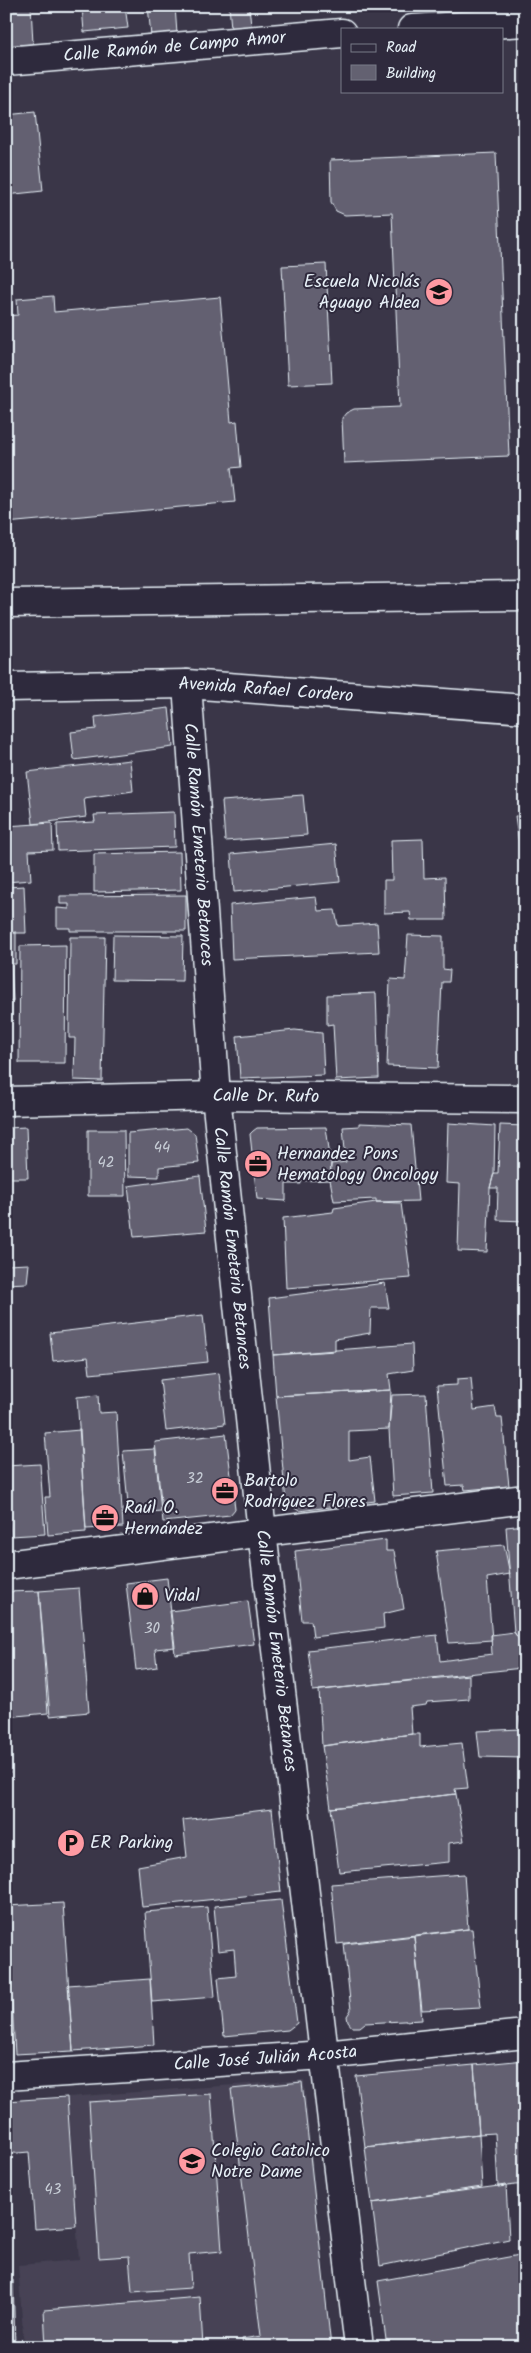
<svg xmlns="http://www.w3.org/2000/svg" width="531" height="2353" font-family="Kalam,sans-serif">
<rect width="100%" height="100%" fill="#3a3648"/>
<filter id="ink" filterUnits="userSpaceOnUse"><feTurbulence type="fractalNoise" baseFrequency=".02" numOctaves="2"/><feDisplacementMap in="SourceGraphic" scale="10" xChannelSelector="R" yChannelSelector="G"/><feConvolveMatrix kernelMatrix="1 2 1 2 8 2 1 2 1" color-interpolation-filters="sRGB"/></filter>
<g filter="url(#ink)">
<path fill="#464354" d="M304 2080 331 2347H24L18 2265 79 2260 67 2097Z"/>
<path fill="#636171" stroke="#e8f1f8" d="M31 6 33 44 6 46V7Z
M82 6H125L128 28 84 32Z
M148 6H175L177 34 151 36Z
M229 6H249L251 26 231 28Z
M35 112 43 191 6 195V115Z
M496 153 509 456 344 463 342 418 346 413 354 409 400 407 392 213 345 215 336 211 331 202 330 160Z
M326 264 332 383 288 385 282 266Z
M53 296 54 312 220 297 231 422 237 421 241 467 231 468 235 502 6 523V316L18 315 17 299Z
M169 708 173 747 74 760 71 732 96 729 95 717Z
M130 760 133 791 84 798 86 817 33 824 27 772Z
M303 795 307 835 225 841 222 801Z
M174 812 175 847 58 851 57 824 95 822 94 815Z
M515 816H525V851H520Z
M52 823 53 850 29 851 31 880 6 882V846L11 845 10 836 6 837V826Z
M423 839 424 878 445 877 446 920H411L410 912 384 913V880H392L391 840Z
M336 844 340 882 234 892 231 854Z
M180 852 181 890 94 892V854Z
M24 886 26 933H6V887Z
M186 895V931H70V928H57V908L69 909V904H60V896Z
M316 897 318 911 335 910 338 926 377 923 379 952 232 959 230 905Z
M16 932V964H11L13 1001 6 1002V933Z
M113 935 183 936 182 981 112 980Z
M408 935 443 936V969L450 970 449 982H442L438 1068 387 1066 390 979 405 980Z
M70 937H105L102 1081 74 1080 75 1038H69Z
M66 945 65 1063H19L20 946Z
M376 993 379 1078 336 1080 333 1024 327 1025V995Z
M295 1030 322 1033 324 1075 240 1078 237 1036Z
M359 1123 411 1125 418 1201 376 1202V1199L334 1201 330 1180 331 1164 346 1162 343 1127 359 1126Z
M448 1123 495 1126 494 1173 490 1188 487 1252 458 1251 460 1184 446 1183Z
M500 1125 525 1126V1221L497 1220 498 1188H490L494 1173H498Z
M26 1127 28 1178H6V1128Z
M326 1127 331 1164 330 1180 301 1181V1184H286V1201L257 1199 250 1134 253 1131 257 1128Z
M187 1128 195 1134 199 1163 159 1167V1177L128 1176V1133Z
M88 1130H124L125 1196H88Z
M200 1176 206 1231 134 1237 128 1186Z
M376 1202 401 1203 411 1278 286 1288 283 1218 333 1212 334 1208Z
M29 1264 27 1283 6 1284V1265Z
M385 1283 389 1308H371L370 1333 335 1339V1351L273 1355 269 1298Z
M203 1315 208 1362 90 1374 88 1357 53 1361 50 1333Z
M412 1344 413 1370 389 1374 391 1390 276 1396 273 1355Z
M219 1373 225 1424 166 1431 160 1380Z
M471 1378 474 1410 495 1407 497 1418H502L509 1486 465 1490 464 1485 447 1486 437 1386 457 1385V1379Z
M391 1390 389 1429 349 1431V1460L370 1457 375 1501 299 1511 286 1502 276 1396Z
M426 1394 433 1493 393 1496 389 1429 392 1395Z
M98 1395 99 1413 116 1412 123 1527 86 1529 77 1397Z
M80 1430 86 1532 48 1535 45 1497H50L45 1433Z
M226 1434 235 1509 230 1515 163 1522 155 1442Z
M155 1449 161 1511 129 1514 123 1451Z
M40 1464 45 1534 11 1536 6 1466Z
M525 1525V1640L520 1641 514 1632 506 1527Z
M386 1540V1551H394L404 1609 383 1614 384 1628 313 1637 311 1621H302L295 1551Z
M504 1545 510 1574 487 1578 492 1640 449 1643 436 1551Z
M167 1578 175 1647 155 1649 157 1667 136 1670 126 1583Z
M79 1588 89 1712 50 1716 39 1591Z
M39 1591 48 1713 6 1717V1592Z
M248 1601 254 1644 175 1654 170 1611Z
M514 1632 520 1641 522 1668 313 1691 308 1650 437 1635 440 1661 492 1654 491 1635Z
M469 1675V1699L427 1702 426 1705 410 1707 412 1734 322 1746 319 1690Z
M519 1717H525V1763L524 1758 480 1757 477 1731 521 1729Z
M6 1730 10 1773H6Z
M412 1734H420V1747L462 1743 468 1788 455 1789 456 1794 331 1808 322 1746Z
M456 1794 464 1841 449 1843V1862L339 1872 331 1808Z
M272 1809 281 1892 142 1907 138 1866 187 1857 183 1820Z
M464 1874 468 1929 337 1944 331 1884Z
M281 1900 297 2023 288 2030 224 2036 218 1978 236 1976 234 1949 218 1951 214 1906Z
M63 1903 73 2051 15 2054 6 1906Z
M207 1907 215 1997 152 2002 145 1912Z
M468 1929H472L481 2007 422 2010 414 1936Z
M414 1936 422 2020 365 2023 360 2027H352L348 2022 347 2016 351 2010 344 1944Z
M150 1979 154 2045 73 2051 68 1985Z
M525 2060V2184L498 2187 495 2133 479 2134 474 2065Z
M474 2065 479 2134 365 2147 356 2076Z
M302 2082 331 2347H243L242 2339 261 2336 231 2089Z
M211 2094 222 2251 189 2254 191 2288 132 2292 129 2256 99 2258 89 2102Z
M67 2097 76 2226 35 2229 29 2152 6 2154V2101Z
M479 2134 482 2187 372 2203 365 2147Z
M506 2185 509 2239 380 2266 372 2203Z
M525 2254V2346L387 2347 378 2281Z
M6 2280H13L15 2347H6Z
M200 2297 203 2347H46L44 2310Z"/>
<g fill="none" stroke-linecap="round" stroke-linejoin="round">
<g stroke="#e8f1f8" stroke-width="31">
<g id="minor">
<path d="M412 29 525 22"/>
<path id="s1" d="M6 61 342 33"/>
<path id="s2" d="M6 1101 216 1096 525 1099"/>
<path d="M6 1565 525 1499"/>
<path id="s3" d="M6 2076 325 2055 525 2034"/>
</g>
</g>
<g stroke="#e8f1f8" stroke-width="31">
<g id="major">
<path d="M6 603 525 596"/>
<path id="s4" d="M187 684 216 1096 262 1532 359 2347"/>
<path id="s5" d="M6 687 187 684 525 709"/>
</g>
</g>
<use href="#minor" stroke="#2f2a3d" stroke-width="28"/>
<use href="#major" stroke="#2f2a3d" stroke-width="28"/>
</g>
</g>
<defs>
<g id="school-disc" transform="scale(1.4375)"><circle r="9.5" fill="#ff9aa2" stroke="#2f2a3d"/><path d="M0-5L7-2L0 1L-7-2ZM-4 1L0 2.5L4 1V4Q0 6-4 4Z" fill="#111"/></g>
<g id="office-disc" transform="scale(1.4375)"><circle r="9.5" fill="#ff9aa2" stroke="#2f2a3d"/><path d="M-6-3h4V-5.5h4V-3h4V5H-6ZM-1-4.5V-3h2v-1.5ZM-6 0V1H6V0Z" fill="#111"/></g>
<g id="shop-disc" transform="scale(1.4375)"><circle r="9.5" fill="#ff9aa2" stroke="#2f2a3d"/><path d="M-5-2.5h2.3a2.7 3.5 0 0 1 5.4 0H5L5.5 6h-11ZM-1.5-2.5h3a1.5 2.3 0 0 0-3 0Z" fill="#111"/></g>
<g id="parking-disc" transform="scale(1.4375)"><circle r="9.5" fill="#ff9aa2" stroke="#2f2a3d"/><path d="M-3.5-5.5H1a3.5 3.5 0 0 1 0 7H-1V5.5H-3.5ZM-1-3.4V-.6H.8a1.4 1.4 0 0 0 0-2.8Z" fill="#111"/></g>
</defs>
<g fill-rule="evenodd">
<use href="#school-disc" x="439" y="292"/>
<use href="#office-disc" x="258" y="1164"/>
<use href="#office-disc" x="225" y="1491"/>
<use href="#office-disc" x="105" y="1518"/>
<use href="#shop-disc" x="145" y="1596"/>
<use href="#parking-disc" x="71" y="1843"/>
<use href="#school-disc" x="192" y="2161"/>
</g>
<g text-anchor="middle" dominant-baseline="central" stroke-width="4" stroke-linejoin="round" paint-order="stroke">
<g font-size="15" fill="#c7cdd6">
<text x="162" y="1148">44</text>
<text x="106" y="1163">42</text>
<text x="195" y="1479">32</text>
<text x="152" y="1629">30</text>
<text x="53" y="2190">43</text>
</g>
<g font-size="18" fill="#e8f1f8" stroke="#2f2a3d">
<text stroke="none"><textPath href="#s1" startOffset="169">Calle Ramón de Campo Amor</textPath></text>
<text stroke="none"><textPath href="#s5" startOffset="260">Avenida Rafael Cordero</textPath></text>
<text stroke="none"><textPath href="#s4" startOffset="161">Calle Ramón Emeterio Betances</textPath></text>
<text stroke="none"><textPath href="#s2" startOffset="260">Calle Dr. Rufo</textPath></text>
<text stroke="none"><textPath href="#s4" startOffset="566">Calle Ramón Emeterio Betances</textPath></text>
<text stroke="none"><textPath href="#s4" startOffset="971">Calle Ramón Emeterio Betances</textPath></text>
<text stroke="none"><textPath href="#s3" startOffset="260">Calle José Julián Acosta</textPath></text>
</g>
<g font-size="18" fill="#e8f1f8" stroke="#2f2a3d" text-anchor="start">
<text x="420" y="282" text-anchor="end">Escuela Nicolás<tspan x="420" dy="21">Aguayo Aldea</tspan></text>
<text x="277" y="1154">Hernandez Pons<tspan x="277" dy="21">Hematology Oncology</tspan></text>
<text x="244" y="1481">Bartolo<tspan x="244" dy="21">Rodríguez Flores</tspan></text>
<text x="124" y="1508">Raúl O.<tspan x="124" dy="21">Hernández</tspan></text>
<text x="164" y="1596">Vidal</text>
<text x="90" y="1843">ER Parking</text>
<text x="211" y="2151">Colegio Catolico<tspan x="211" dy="21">Notre Dame</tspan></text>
</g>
</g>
<rect width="531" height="2353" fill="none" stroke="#2f2a3d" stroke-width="25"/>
<rect x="12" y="12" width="506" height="2328" fill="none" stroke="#e8f1f8" stroke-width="2" filter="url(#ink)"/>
<rect x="341" y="28" width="162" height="65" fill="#2f2a3d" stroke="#797a88"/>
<rect x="351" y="44" width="25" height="8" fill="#2f2a3d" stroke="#797a88"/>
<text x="386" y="52" font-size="15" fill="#e8f1f8">Road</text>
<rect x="351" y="65" width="25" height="15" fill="#636171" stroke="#797a88"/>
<text x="386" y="78" font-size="15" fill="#e8f1f8">Building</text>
</svg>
